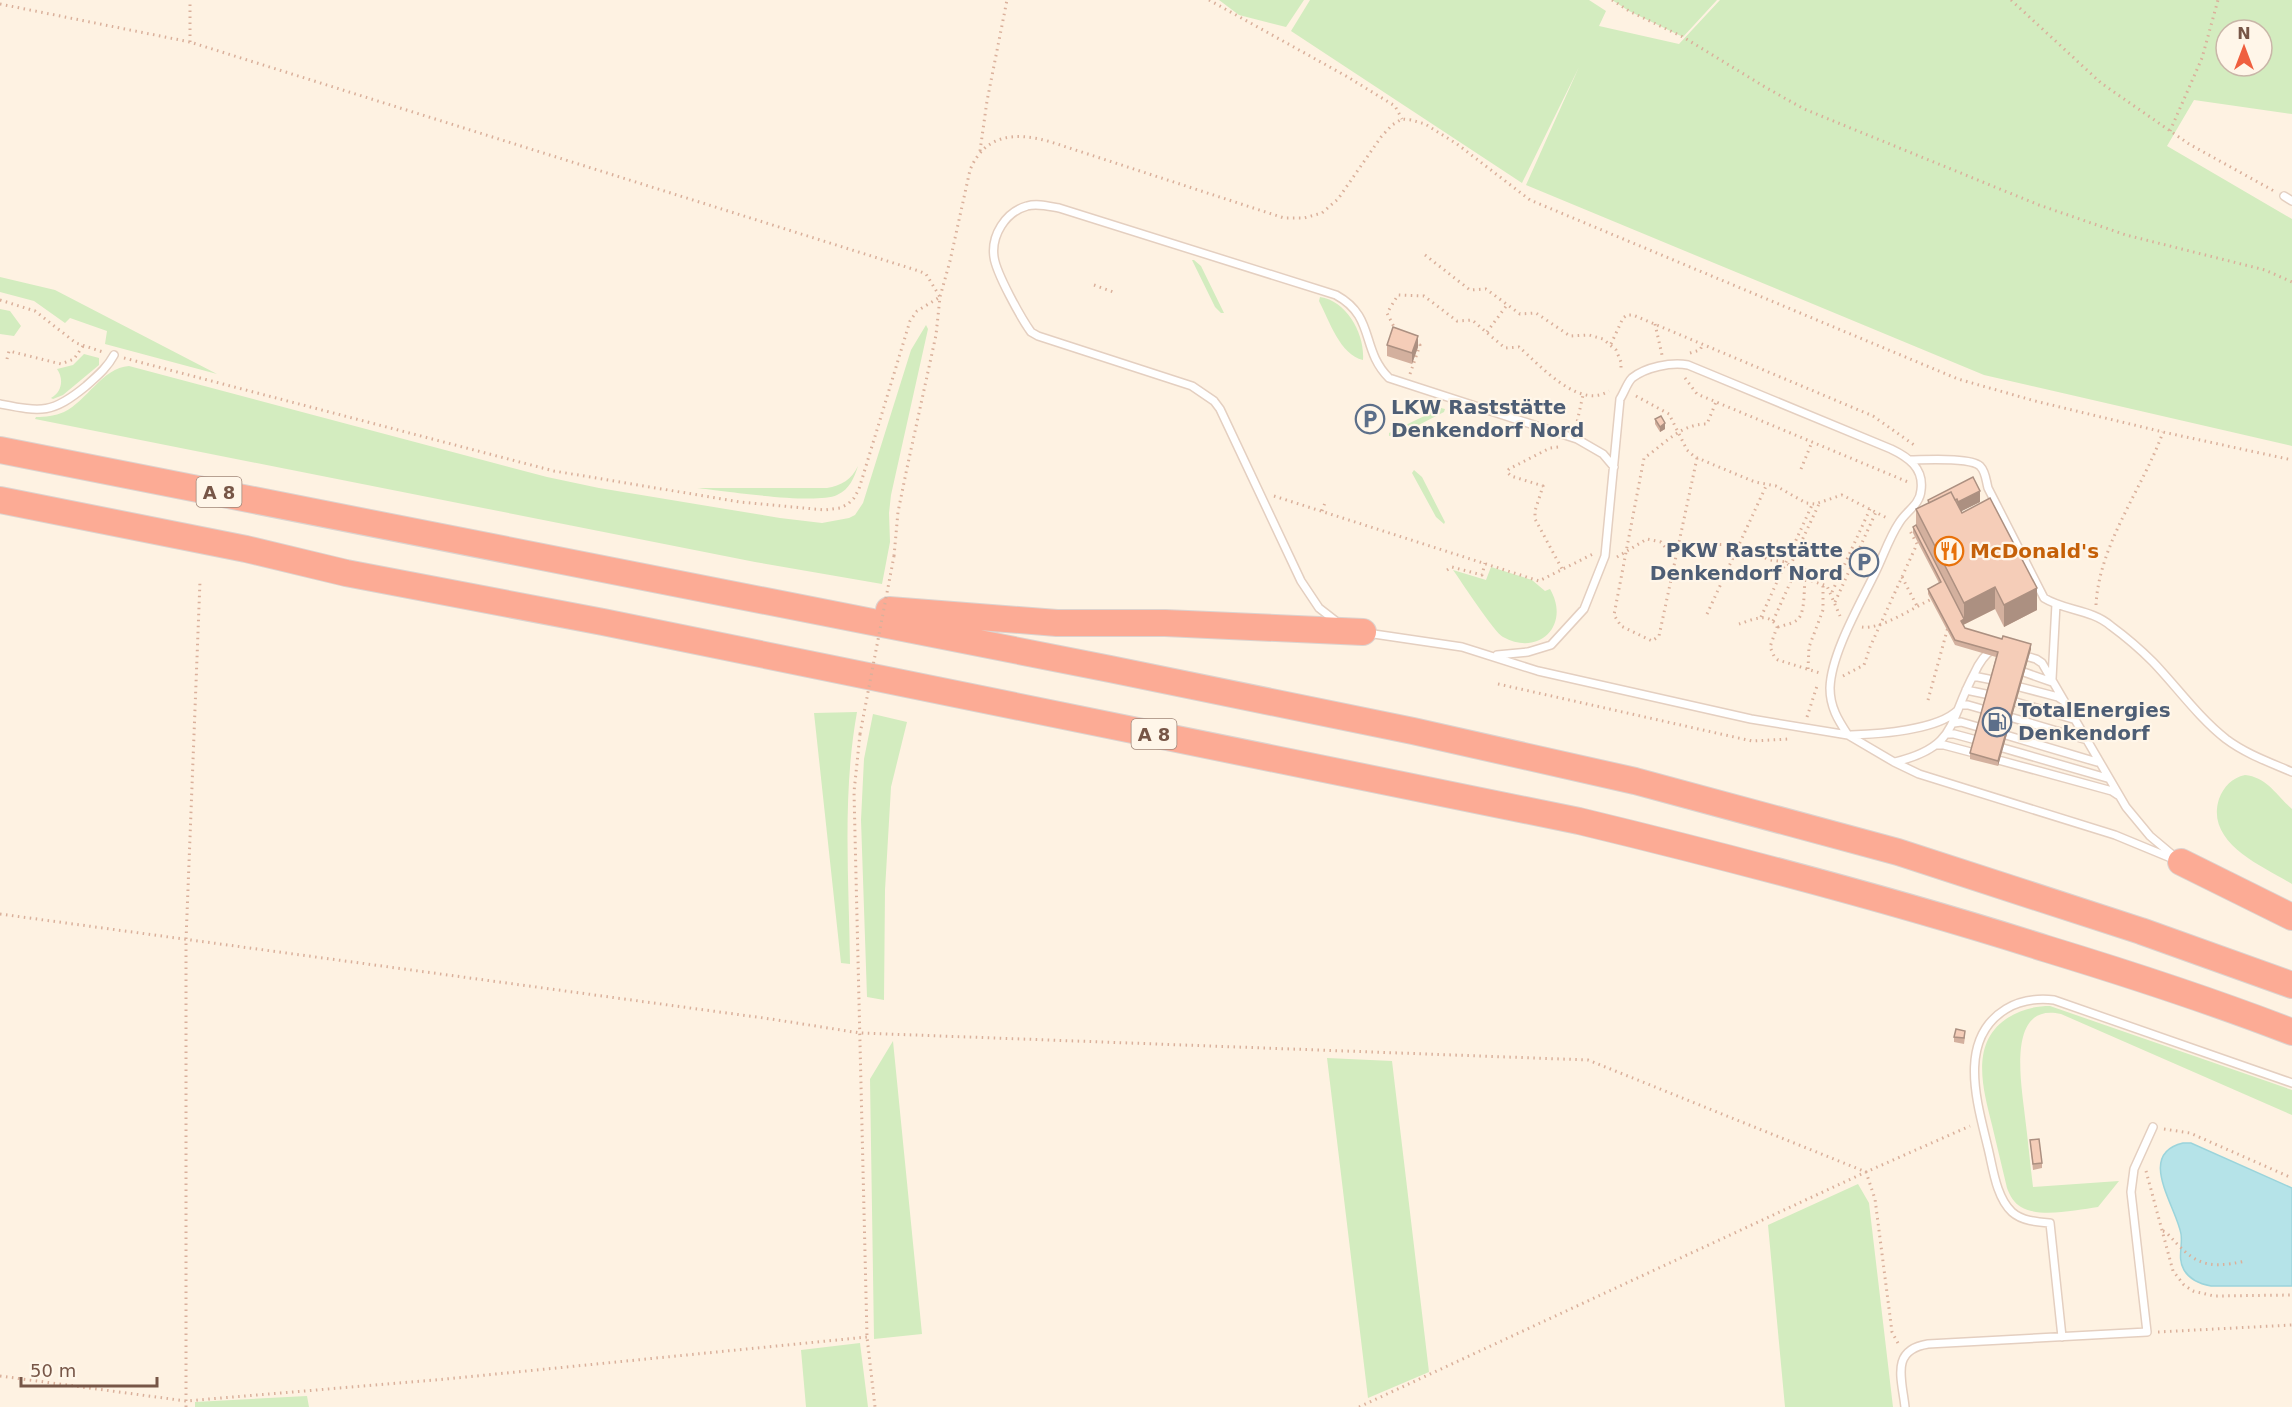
<svg xmlns="http://www.w3.org/2000/svg" width="2292" height="1407" font-family="'DejaVu Sans',sans-serif">
<rect width="100%" height="100%" fill="#fef2e2"/>
<path fill="#d3ecbf" fill-rule="evenodd" d="M1219 0H1304L1286 27 1239 15Z
M1310 0H1589L1606 11 1599 26 1679 44 1720 0H2292V114L2194 100 2167 146 2292 219V446L1984 375 1526 185 1579 67 1522 183 1291 31ZM2226 30H2262V66H2226Z
M1612 0H1717L1683 37 1629 11Z
M1192 260H1194L1201 266 1224 313H1221L1215 307Z
M0 277 55 290 217 374 105 344 107 331 70 318 65 323 34 301 0 292Z
M1320 297C1347 301 1365 334 1363 360 1340 355 1329 320 1319 301Z
M0 309 10 311 21 326 14 336 0 334Z
M926 325 928 329 891 495 889 513 890 542 882 584 755 562 35 419 36 417C45 417 55 416 64 412 87 401 102 368 129 366L547 477 599 488 780 518 822 523 849 518 855 515 863 503 911 350Z
M84 354 99 358V365L63 395 53 399 51 398C62 392 64 379 57 369L73 365Z
M1441 408 1445 409 1444 412 1399 435 1389 436V433Z
M858 466C854 478 850 489 837 495 815 505 726 491 697 488H827C841 486 852 479 858 466Z
M1414 470 1422 477 1445 522 1444 524 1436 517 1412 473Z
M1491 567 1532 580 1545 591 1550 589C1571 625 1539 657 1503 637 1494 632 1461 581 1453 570L1486 580Z
M857 712C842 795 849 880 850 964L841 963 814 713Z
M873 714 907 722 891 787 885 890 884 1000 867 997 861 820 864 759Z
M2245 775C2267 777 2277 796 2292 809V884C2262 866 2205 843 2219 799 2224 786 2232 778 2245 775Z
M2050 1006 2292 1090V1115L2061 1014C2005 1001 2022 1087 2025 1117 2028 1140 2030 1163 2033 1187L2119 1181 2098 1207C2077 1210 2039 1218 2021 1207 2014 1203 2010 1196 2007 1188 2002 1167 1997 1146 1992 1125 1983 1089 1970 1044 2006 1019 2019 1010 2034 1006 2050 1006Z
M893 1041 922 1334 874 1339 870 1079Z
M1327 1058 1392 1061 1429 1372 1368 1398Z
M1858 1184 1869 1203 1893 1407H1785L1768 1225Z
M860 1343 868 1407H806L801 1350Z
M307 1396 309 1407H195V1402Z"/>
<path fill="#b5e3e8" stroke="#9bd4db" stroke-width="1.5" d="M2183 1143H2191L2292 1188V1286H2211C2200 1284 2190 1280 2184 1270 2177 1258 2183 1246 2181 1234 2176 1206 2136 1154 2183 1143Z"/>
<g fill="none" stroke-linecap="round" stroke-linejoin="round">
<g stroke="#e4cfc0" stroke-width="10">
<path id="service" d="M2284 196 2292 201
M0 404C42 412 52 414 86 386 97 376 107 368 114 355
M1910 460C1925 460 1970 457 1980 466 1986 472 1986 481 1988 488L2044 598C2065 611 2091 609 2111 626 2126 637 2140 649 2153 662 2177 687 2198 717 2226 739 2246 754 2269 762 2292 772
M1337 622 1319 608 1301 581 1220 409 1214 401 1192 386 1038 336 1031 332C1021 318 996 273 994 257 991 236 1005 212 1027 206 1037 203 1048 206 1059 208L1336 295C1376 317 1360 349 1389 378L1577 439 1603 454 1614 467
M1367 633 1462 647 1538 671 1751 719 1848 735 1894 762 1919 774 2115 835 2178 861
M1497 655 1528 652 1551 645 1584 609 1605 556 1620 399C1624 393 1627 383 1632 378 1646 367 1671 362 1688 365L1891 449C1908 457 1924 468 1921 490 1920 505 1906 511 1899 523 1889 538 1883 557 1875 573 1860 604 1831 654 1830 688 1830 707 1838 720 1848 735
M2022 655 2036 659 2042 663 2126 807 2150 836 2175 857
M2018 670 2052 682
M1973 676 1998 681
M2052 679 2056 604
M2012 685 2058 697 2064 701
M1966 690 1995 696
M2009 700 2073 719
M1961 705H1968L1989 711
M2003 715 2084 739
M1954 723 1961 722 1985 729
M1999 733 2097 762
M1947 734H1954L1980 741
M1851 735C1879 734 1938 730 1958 710
M1937 745H1944L1978 754
M1996 746 2107 778
M1991 758 2112 791 2118 795
M1895 762C1958 747 1948 722 1974 674 1978 665 1985 654 1993 649
M2062 1337 2050 1223C2037 1222 2022 1221 2012 1212 1996 1197 1993 1168 1988 1148 1977 1102 1957 1039 2006 1009 2021 1000 2036 998 2054 1000L2292 1083
M1905 1407C1902 1379 1890 1350 1928 1344L2147 1332 2131 1192 2134 1169 2153 1127"/>
</g>
<g stroke="#dcd3cf" stroke-width="28">
<path id="motorway" d="M0 450 1110 669 1413 731 1635 781 1898 852 2141 931 2292 985
M0 500 246 549 346 573 603 622 1579 821C1736 859 1893 900 2047 949 2129 974 2212 1001 2292 1032
M889 610 1057 623H1165L1363 632
M2181 862 2292 917"/>
</g>
<path stroke="#dab09b" stroke-width="3" stroke-dasharray="1.5 4.5" stroke-linecap="butt" d="M1209 0 1346 76 1395 106 1402 119
M1612 0 1629 11 1683 37 1765 87 1804 109 2039 205 2126 235 2265 270 2292 282
M2011 0 2101 83 2189 144 2274 191
M0 4 190 42 919 271 926 274 940 297
M190 42V0
M2170 131 2202 58 2218 0
M980 151 987 101 1007 0
M1425 255 1470 290 1486 289 1520 314 1536 313 1570 336 1589 335 1603 339 1616 350 1621 362V370
M1094 285 1116 293
M0 300 35 311 76 343 103 352
M1655 324 1662 355
M1396 331 1387 313 1398 295 1424 296 1457 321 1472 320 1505 348 1519 347C1541 366 1579 410 1609 391
M1487 332 1507 305
M1611 344 1623 318 1627 315H1633L1873 416 1917 447
M1690 353 1700 350 1703 344
M124 358 554 471 740 502 825 510 840 508 848 504 854 498 859 489 910 321 917 311 940 297
M7 359 9 351 61 364 74 359 83 346
M1410 374 1420 345 1416 343
M1685 378 1697 394 1908 482
M1636 396 1669 414 1687 450 1695 457 1755 482 1776 486 1806 503 1815 504 1842 495 1887 518
M1576 427 1583 395
M1558 447 1550 448 1509 469 1507 472 1511 476 1543 486 1535 511V519L1562 569
M1697 458 1659 636 1652 641 1621 626 1614 615 1644 458C1665 444 1680 424 1707 424L1716 402
M1801 469 1812 442
M1274 496 1539 581 1593 554
M1322 511 1326 500
M894 556 898 512 907 468 936 335 940 297 950 261 970 170C985 133 1017 132 1051 142L1284 218H1304L1322 213 1338 199 1381 137 1392 125 1402 119 1411 120 1425 124 1457 144 1530 200 1958 379 2035 401 2163 432 2292 460
M1617 557 1647 539 1661 542 1669 552 1678 548 1704 544 1736 545 1770 560 1786 562 1800 577 1827 586 1840 616
M1790 566 1819 504
M1447 570 1452 567 1482 575 1485 563
M1902 577 1917 606
M1832 592 1870 509
M1835 602 1876 512
M2096 605C2099 544 2143 488 2163 432
M1707 614 1767 484
M1761 617 1812 505
M1773 621 1795 572
M1739 624C1752 620 1769 611 1777 627L1770 647 1774 656 1778 660 1820 673
M1778 627C1784 625 1792 624 1797 620 1807 613 1803 579 1806 567
M1862 627C1881 630 1914 607 1932 599
M1808 669 1809 647 1823 610V584
M1843 676 1864 665 1870 647 1917 544 1909 529
M1498 684 1752 741 1788 739
M1928 700 1948 627
M1807 717 1817 686
M860 734 854 792 867 1337 875 1407
M0 914 771 1019 860 1033 1588 1060 1866 1172 1875 1199 1892 1332 1899 1345
M2164 1129 2190 1133 2292 1178
M2146 1171 2173 1271 2184 1285 2193 1291 2214 1296 2292 1295
M2163 1231 2166 1232C2194 1263 2203 1270 2246 1261
M2158 1332 2292 1325
M0 1376 186 1401 446 1379 867 1337
M186 1407V940L200 581
M1359 1407 1866 1172 1970 1126"/>
<use href="#service" stroke="#fff" stroke-width="7"/>
<use href="#motorway" stroke="#fcab95" stroke-width="26"/>
<path stroke="#dab09b" stroke-width="3" stroke-dasharray="1.5 4.5" stroke-linecap="butt" d="M860 734 894 556"/>
</g>
<path fill="#d3b09e" d="M1387 345 1418 347 1412 364 1387 356Z
M1655 419 1665 429 1660 432 1655 424Z
M1973 477 1980 502 1961 511 2037 610 2004 627 1995 609 1963 625 1965 628 2031 649 1998 766 1970 759V753L1996 657 1955 645 1928 594V589L1939 583 1913 533V527L1916 525V509L1928 504V500Z
M1954 1037H1965L1964 1044 1954 1042Z
M2030 1140 2042 1163V1168L2033 1170Z"/>
<path fill="#ac9081" d="M1418 336V347L1412 364V353Z
M1665 423V429L1660 432V427Z
M1980 491V502L1958 513V502Z
M1995 587V609L1961 626V621L1964 619V603Z
M2037 588V610L2004 627V605Z
M2031 644V649L1998 766V761Z"/>
<path fill="#f5cdb8" stroke="#ac9081" stroke-width="1.5" d="M1393 327 1418 336 1412 353 1387 345Z
M1661 416 1665 423 1660 427 1655 419Z
M1973 477 1980 491 1958 502 1957 499 1955 500 1951 492 1929 503 1928 500Z
M1951 492 1962 513 1990 498 2037 588 2004 605 1995 587 1964 603 1916 509Z
M1916 525 1964 619 1961 621 1965 628 2002 639 2003 636 2031 644 1998 761 1970 753 1998 652 1955 640 1928 589 1941 582 1913 527Z
M1956 1029 1965 1031 1964 1038 1954 1037Z
M2039 1139 2042 1163 2033 1164 2030 1140Z"/>
<defs>
<g id="parking-ring" transform="scale(1.5)"><circle r="9.5" fill="#fff6e9" stroke="#5c6f8a" stroke-width="1.5"/><path d="M-3.5-5.5H1a3.5 3.5 0 0 1 0 7H-1V5.5H-3.5ZM-1-3.4V-.6H.8a1.4 1.4 0 0 0 0-2.8Z" fill="#5c6f8a"/></g>
<g id="restaurant-ring" transform="scale(1.5)"><circle r="9.5" fill="#fff6e9" stroke="#e8710a" stroke-width="1.5"/><path d="M-5-6h1v4h1v-4h1v4h1v-4h1v5L-1.5 .5V6h-2V.5L-5-1ZM5-6V6H3V1.5H1.5Q1.5-4 5-6Z" fill="#e8710a"/></g>
<g id="fuel-ring" transform="scale(1.5)"><circle r="9.5" fill="#fff6e9" stroke="#5c6f8a" stroke-width="1.5"/><path d="M-5.5-6h7V0h2V4h1.3V-2.5L3-4.5l.8-.8L6-3V5H2.5V1h-1V6h-7ZM-4.2-4.7v3.2H.2V-4.7Z" fill="#5c6f8a"/></g>
</defs>
<g fill-rule="evenodd">
<use href="#parking-ring" x="1370" y="419"/>
<use href="#restaurant-ring" x="1949" y="551"/>
<use href="#parking-ring" x="1864" y="562"/>
<use href="#fuel-ring" x="1997" y="722"/>
</g>
<g text-anchor="middle" dominant-baseline="central" stroke-width="4.5" stroke-linejoin="round" paint-order="stroke">
<g fill="#fff6e9" stroke="#a08678" stroke-width="1.5">
<rect x="196.5" y="477" width="45" height="30" rx="4.5"/>
<rect x="1131.5" y="719" width="45" height="30" rx="4.5"/>
</g>
<g font-size="18" font-weight="bold" fill="#775647">
<text x="219" y="492">A 8</text>
<text x="1154" y="734">A 8</text>
</g>
<g font-size="20" font-weight="bold" fill="#4e5e75" stroke="#fff6e9" text-anchor="start">
<text x="1391" y="407">LKW Raststätte<tspan x="1391" dy="23">Denkendorf Nord</tspan></text>
<text x="1843" y="550" text-anchor="end">PKW Raststätte<tspan x="1843" dy="23">Denkendorf Nord</tspan></text>
<text x="2018" y="710">TotalEnergies<tspan x="2018" dy="23">Denkendorf</tspan></text>
</g>
<g font-size="20" font-weight="bold" fill="#c56008" stroke="#fff6e9" text-anchor="start">
<text x="1970" y="551">McDonald's</text>
</g>
</g>
<g transform="translate(2244 48)"><circle r="28" fill="#fff6e9" stroke="#c9b6a8" stroke-width="1.5"/>
<path d="M0-4.5L10 22L0 15L-10 22Z" fill="#ef5f3f"/>
<text y="-9" font-size="16" font-weight="bold" text-anchor="middle" fill="#775647">N</text>
</g>
<path d="M21 1377v9h136v-9" fill="none" stroke="#775647" stroke-width="3"/>
<text x="30" y="1377" font-size="18" fill="#775647" stroke="#fff6e9" stroke-width="4.5" paint-order="stroke">50 m</text>
</svg>
